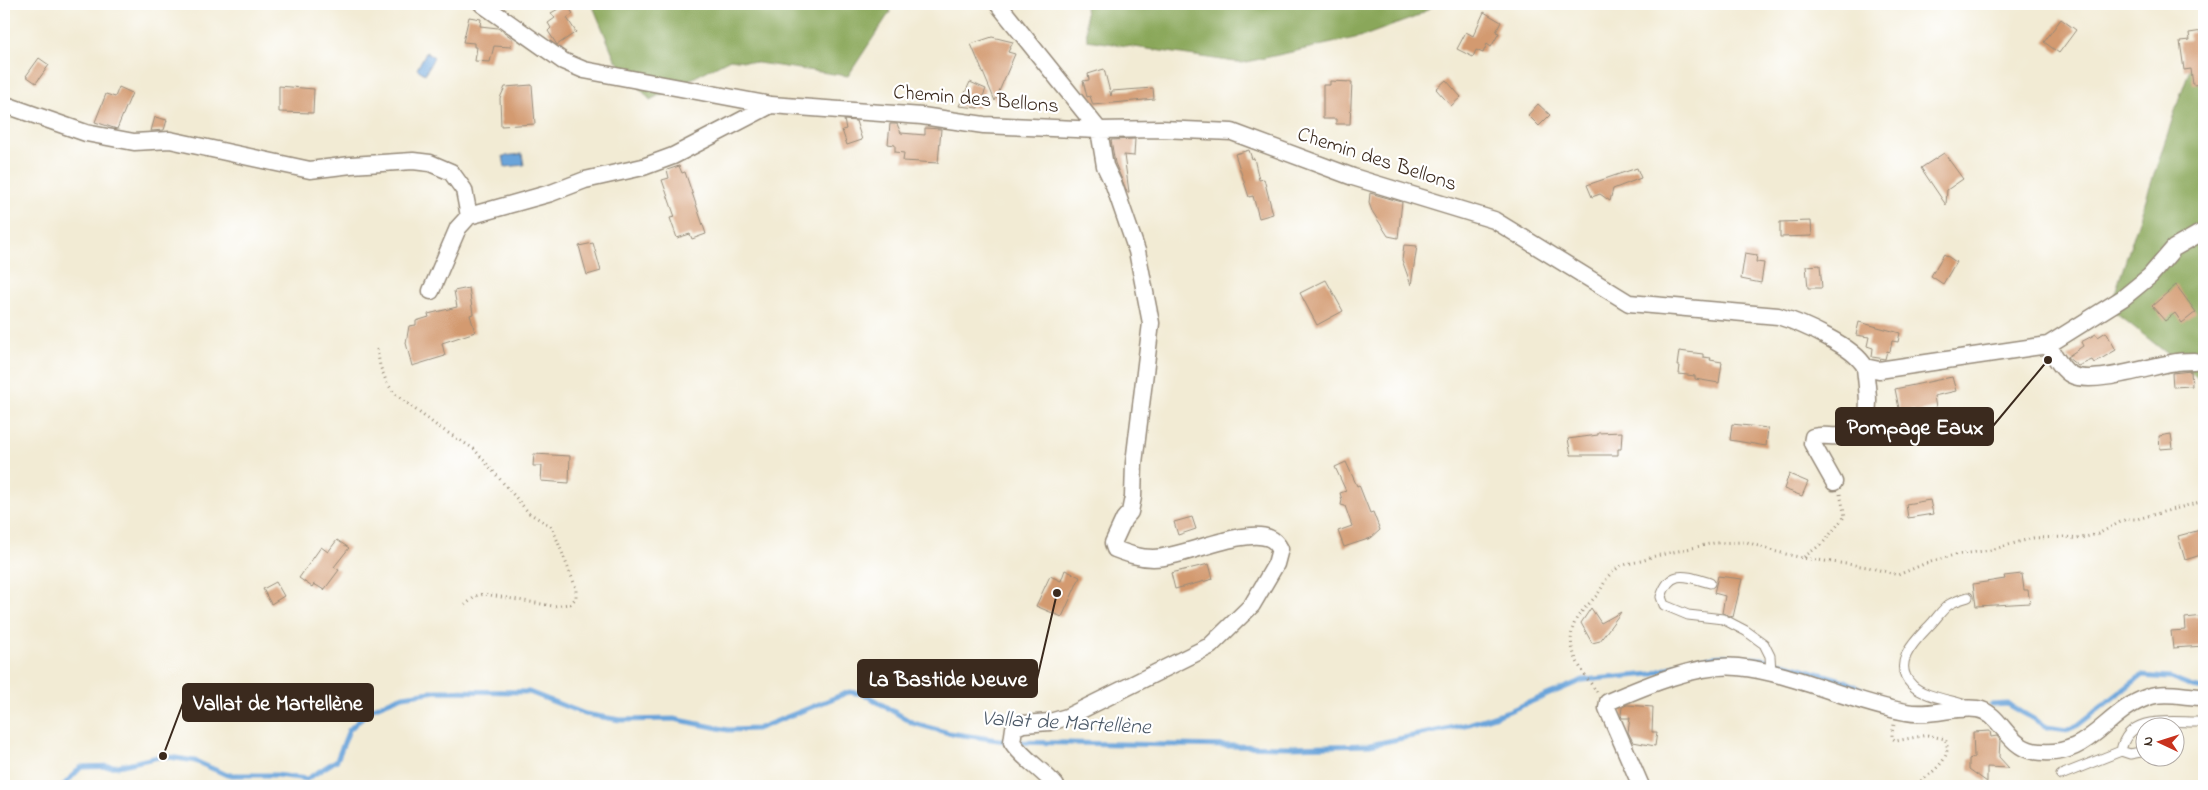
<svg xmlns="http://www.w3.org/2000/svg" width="2208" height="790" font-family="'Indie Flower',sans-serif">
<rect width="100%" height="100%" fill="#fff"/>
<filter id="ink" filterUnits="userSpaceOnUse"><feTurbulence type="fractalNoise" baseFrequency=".02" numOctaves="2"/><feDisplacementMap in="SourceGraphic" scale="10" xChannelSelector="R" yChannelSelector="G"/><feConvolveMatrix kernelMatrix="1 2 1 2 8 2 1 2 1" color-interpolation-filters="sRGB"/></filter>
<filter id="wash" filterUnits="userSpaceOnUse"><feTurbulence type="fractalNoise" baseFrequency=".0096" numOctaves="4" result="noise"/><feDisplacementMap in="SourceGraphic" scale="20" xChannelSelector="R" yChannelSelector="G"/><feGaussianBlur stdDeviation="1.12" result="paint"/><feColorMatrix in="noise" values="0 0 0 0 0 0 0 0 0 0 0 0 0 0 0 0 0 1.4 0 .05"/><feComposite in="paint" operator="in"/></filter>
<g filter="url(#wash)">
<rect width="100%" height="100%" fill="#f2ebd4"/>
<path fill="#8aa75a" stroke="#62683c" d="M592 4H891L890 12 848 76 730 59 650 100 615 59Z
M1085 4H1436L1416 17 1364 36 1242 63 1087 40Z
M2204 31V383L2110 308 2181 93Z"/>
<path fill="#6aa4da" stroke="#52677c" d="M426 52 434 57 425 74 417 69Z
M522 154 524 165 505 167 503 156Z"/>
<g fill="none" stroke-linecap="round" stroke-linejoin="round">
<path stroke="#6aa4da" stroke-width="5" d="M1991 705 2008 704 2047 727 2067 730 2078 725 2141 676 2170 678 2192 687 2204 689
M63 786 81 767 118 766 163 756 195 761 227 775H276L307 779 337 760 349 730 371 709 403 696 437 691 529 692 585 714 620 720 674 719 728 730 757 729 849 692 864 694 913 723 949 733 1012 742 1289 747 1370 745 1469 724 1509 711 1583 680 1652 674 1692 659 1726 656 1762 659 1786 664 1845 681 1881 699"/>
</g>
<g id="blocks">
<path fill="#d39a70" d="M567 4 573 14 567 18 576 32 557 45 548 31 551 28 548 23 555 18 551 13Z
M1484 12 1501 22 1496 32 1499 33 1491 47 1487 44 1483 53 1476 50 1473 57 1457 49 1466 32 1473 36Z
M469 17 481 19 480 26 498 28 512 38 511 47 494 46 490 62 475 61 477 47H474V43L463 42Z
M2061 19 2076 30 2059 53 2044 42Z
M2203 31 2204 84 2193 85 2191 69 2184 70 2180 41 2190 40 2189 33Z
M992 37 1013 42 1008 52 1015 54 995 101 971 44Z
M39 58 49 65 36 83 26 76Z
M1104 69 1111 96 1112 91 1153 88 1154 99 1093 105 1090 96 1087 97 1083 81 1089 80 1088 74Z
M1446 80 1461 97 1451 106 1436 89Z
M1330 81 1352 82 1350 124H1336V119H1323V85H1330Z
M970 82 986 89 978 108 959 106Z
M532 85 535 124 501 126 500 98 505 87Z
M279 86 314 89 313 113 279 112Z
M119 87 132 93 117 129 95 122 106 94 115 97Z
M1538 104 1550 115 1539 126 1528 115Z
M155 117 167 120 164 130 151 131Z
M844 120 856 121 862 140 847 145 842 130 846 129Z
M890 124H897L901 133 925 135V128L941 129 938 163 903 161 904 153 895 152V145L888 144Z
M1135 139 1134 156 1124 155 1129 192H1127L1115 163 1111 140Z
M1249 150 1252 159 1254 158 1259 180 1264 179 1273 214 1259 218 1253 196 1249 197 1235 154Z
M1944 153 1963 179 1947 190 1946 205 1921 168Z
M679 166 682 173 685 172 706 234 692 239 690 234 677 238 670 218 675 217 662 180 669 178 667 170Z
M1637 168 1641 178 1613 189 1610 201 1600 194 1592 197 1587 185Z
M1370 193 1402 202 1398 238 1388 236 1372 211 1369 203Z
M1811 221 1812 236 1780 237V222Z
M593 243 601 271 587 275 579 246Z
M1404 245 1417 246 1411 285 1402 260Z
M1745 253 1757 255 1756 262 1764 263 1761 283 1741 279Z
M1944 254 1956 262 1943 284 1931 276Z
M1820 265 1822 288H1808L1806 266Z
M1326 280 1343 311 1317 325 1300 293Z
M2176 285 2196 312 2182 323 2175 313 2165 321 2152 306Z
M469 288 473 314 470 315 475 332 442 343 445 356 412 366 406 343 409 326 416 325V321L429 317 428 314 457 307 454 291Z
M1859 322 1900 333 1898 342 1892 341 1890 352 1887 351 1885 359 1872 357 1873 348 1867 346 1869 337 1856 335Z
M2106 332 2116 350 2094 363 2092 360 2078 366 2067 357 2083 346 2081 342 2096 334 2098 337Z
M1679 351 1703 354V357L1711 358 1710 360 1722 362 1719 383 1695 379V376L1679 374 1680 366H1677Z
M2191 371 2192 386 2173 387 2172 373Z
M1952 377 1956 391 1934 396 1936 408 1915 413 1914 410 1900 413 1895 389Z
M1732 424 1768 428 1766 446 1730 440Z
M1622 432 1621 449H1618V455H1571L1568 439 1598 435V433Z
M2171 434 2173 448 2160 449 2159 436Z
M534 454 570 456 569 483 541 481 542 466H533Z
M1346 462 1357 486 1359 485 1370 513 1373 512 1380 530 1371 538 1344 547 1338 531 1352 526 1345 506 1341 505 1342 500 1340 493 1346 491 1335 467Z
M1789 474 1808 482 1802 496 1784 489Z
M1930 500 1933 514 1908 518 1906 504Z
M1192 517 1196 529 1178 535 1174 522Z
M2204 529V554L2185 560 2178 536Z
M337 540 349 548 334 567 339 570 324 590 314 584 312 587 299 578 321 547 328 552Z
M1209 564 1213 579 1175 589 1171 573Z
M1065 570 1080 577 1062 617 1036 606 1050 576 1061 581Z
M2022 574 2024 590H2028L2030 603 1976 606 1973 584 2005 579 2004 576Z
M1718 576 1742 579 1733 617 1722 613 1725 596 1714 593Z
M276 582 284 596 271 604 263 589Z
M1591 608 1601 623 1621 612 1600 641 1592 643 1581 623Z
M2204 616V646L2173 648 2171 631 2186 630 2185 618Z
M1627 705 1653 707 1652 732H1657L1655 746 1633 742 1628 732 1630 718H1622L1621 715 1622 707Z
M1990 731 1991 737 1997 736 2000 740 1999 757 2009 768 1987 767V782L1969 769V759L1974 757 1973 732Z"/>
</g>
</g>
<g filter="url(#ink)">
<use href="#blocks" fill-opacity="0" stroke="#968a79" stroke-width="1"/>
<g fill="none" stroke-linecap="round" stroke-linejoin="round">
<g stroke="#968a79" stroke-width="11">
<path id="lane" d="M1710 583C1686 576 1670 568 1661 597L1664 605 1688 615 1723 619 1746 631 1764 644 1770 656 1771 672
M1966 705C1951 700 1922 696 1912 685 1890 663 1916 640 1931 624 1937 618 1943 608 1950 604 1955 601 1962 599 1968 597
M2121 751 2130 754 2146 751
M2061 775 2121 751C2128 712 2174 723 2204 722"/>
</g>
<g stroke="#968a79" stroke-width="19">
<path id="street" d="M482 4 563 61 584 70 771 105 922 116 984 125 1099 130 1161 129 1232 132 1353 177 1494 220 1629 303 1778 316C1801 323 1854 346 1865 367L1879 370 2048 345 2123 298 2150 276 2174 248 2204 231
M998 4 1099 130 1105 166 1114 185 1137 251 1151 323 1134 463 1133 497 1130 512 1124 519 1113 543 1115 549C1128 554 1139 558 1153 558 1183 558 1244 527 1269 538 1274 540 1278 545 1280 549L1276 564 1252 605 1210 646 1067 717 1050 722 1023 724 1014 728 1012 742C1023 759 1043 770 1056 786
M4 107 6 105 86 133 134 142 170 140 310 170 351 165 413 161 430 163 451 172 464 190 469 216
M431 291 458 228 469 216 551 193 585 180 643 167 673 156 771 105
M2048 345C2054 354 2061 370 2072 375 2091 385 2149 367 2171 363 2179 361 2187 361 2194 361
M1834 482 1812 443 1813 437C1823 434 1831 437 1840 436 1878 433 1867 394 1865 367
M1641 786 1607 708 1608 702C1645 686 1698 663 1738 667 1796 673 1849 702 1906 712 1930 717 1954 706 1977 709 2000 712 2007 746 2033 751 2089 761 2104 712 2148 697 2165 691 2186 697 2204 697"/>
</g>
<path stroke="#968a79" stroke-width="3" stroke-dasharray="1 4" stroke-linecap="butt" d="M377 349 380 366 387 383 395 394 437 426 474 449 529 513 552 527 576 588V598L570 604 553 606 484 594 476 596 465 605
M1804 557 1823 543 1845 516 1840 494
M1597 692C1582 671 1561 646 1577 618 1582 610 1591 602 1597 595 1606 583 1604 577 1618 568 1627 562 1641 563 1651 557L1714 543 1747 542 1773 551 1803 558 1868 567 1898 575 1924 564 1954 555 1991 550 2033 538 2066 537 2077 539 2098 534 2126 519H2137L2204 501
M1894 725 1892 732V738L1896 741 1927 735 1945 739C1955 760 1927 776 1914 786"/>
<use href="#lane" stroke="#fff" stroke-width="9"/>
<use href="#street" stroke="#fff" stroke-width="16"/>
</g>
</g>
<g text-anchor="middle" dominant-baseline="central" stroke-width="4.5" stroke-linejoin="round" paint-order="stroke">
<g font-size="21" fill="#3b2a1e" stroke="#fff">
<text transform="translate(976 100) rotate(5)">Chemin des Bellons</text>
<text transform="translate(1377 160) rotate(18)">Chemin des Bellons</text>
</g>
<g font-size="22" font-style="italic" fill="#4e5b69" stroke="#fff">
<text transform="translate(1066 724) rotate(3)">Vallat de Martellène</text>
</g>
</g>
<path fill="none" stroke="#3b2a1e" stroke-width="2" d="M2048 360L1993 426M1057 593L1037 679M163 756L183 703"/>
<g fill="#3b2a1e" stroke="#fff" stroke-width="2">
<circle cx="2048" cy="360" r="5"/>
<circle cx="1057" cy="593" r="5"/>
<circle cx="163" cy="756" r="5"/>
</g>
<g fill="#3b2a1e" stroke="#3b2a1e" stroke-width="2">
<rect x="1836" y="408" width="157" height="37" rx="5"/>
<rect x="858" y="660" width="179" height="37" rx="5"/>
<rect x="183" y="684" width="190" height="37" rx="5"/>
</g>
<g font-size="22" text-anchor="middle" font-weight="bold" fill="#fff">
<text x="1915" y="434">Pompage Eaux</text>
<text x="948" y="686">La Bastide Neuve</text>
<text x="278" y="710">Vallat de Martellène</text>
</g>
<rect width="2208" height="790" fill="none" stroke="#fff" stroke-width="20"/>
<g transform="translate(2160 742) rotate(274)"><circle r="24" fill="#ffffff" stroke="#b1aaa5"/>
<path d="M0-4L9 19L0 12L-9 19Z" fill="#c8321e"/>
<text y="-8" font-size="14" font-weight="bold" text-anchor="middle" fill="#3b2a1e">N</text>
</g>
</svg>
